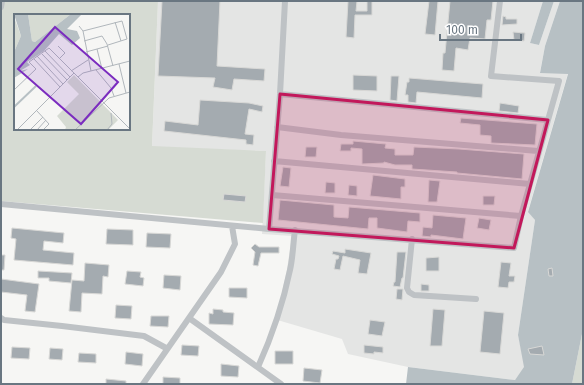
<svg xmlns="http://www.w3.org/2000/svg" width="584" height="385" font-family="'Fira Sans',sans-serif">
<rect width="100%" height="100%" fill="#f6f6f4"/>
<path fill="#e4e5e4" d="M158 1H543L530 43 539 45 554 1H560L545 46 540 72 568 73 528 211 535 220 518 335 525 367 515 380 408 367 348 354 342 339 274 319 279 307 287 269 292 236 262 234 266 151 152 147Z"/>
<path fill="#d6dbd3" fill-rule="evenodd" d="M1 1H158L152 146 266 151 263 223 1 201ZM15 15H129V129H15Z
M583 329V384H572Z"/>
<path fill="#b7c0c4" d="M543 1H554L539 45 530 43Z
M560 1H583V329L572 384H406L408 367 515 380 524 367 518 335 535 220 528 212 568 74 540 73 545 46Z"/>
<path fill="#a4abb0" stroke="#d8d8d6" d="M162 1H220L217 66 265 69 264 81 234 79 232 90 213 87 215 78 158 76Z
M348 1H357L356 11H367V1H372V15H355L354 38 346 37Z
M429 1H438L435 35 425 34Z
M450 1H493L491 20H487L485 39 470 38 468 50 456 48 454 71 442 70 443 53H445Z
M503 16 506 17V19H517V24L502 25Z
M513 32 525 33 524 41 514 40Z
M353 75 377 76V91L353 90Z
M391 76H399L397 101 390 100Z
M409 78 483 84 482 98 417 92 416 103 408 102V95H405L407 82H409Z
M200 100 249 103 263 106 262 112 249 109 245 134 254 135 253 145 246 144V140L164 131 165 121 198 125Z
M500 103 519 106 518 113 499 111Z
M461 118 537 124 535 145 491 143V136L480 135V125L460 123Z
M353 141 386 144 385 148 395 149V155H413L414 147 459 149 524 154 522 179 457 173V172L412 169V165H395L384 162V163L362 164V149L351 148V151H340L341 144H353Z
M306 147H317L316 157H305Z
M283 167 291 168 289 187 280 186Z
M373 175 405 179V187H401V199L370 196Z
M429 180 440 181 437 202H428Z
M326 182 335 183V193H325Z
M349 185 357 186V196L348 195Z
M224 194 246 196 245 202 223 200Z
M483 196H495L494 205H483Z
M280 200 334 205V217L348 218 349 207 420 213V222L408 221 407 232 377 228V218H369L368 229 278 220Z
M433 215 466 218 463 239 431 235V237L422 236 423 227 432 228Z
M479 218 491 220 489 230 477 228Z
M12 228 64 233 63 243 44 241 43 250 74 253 73 265 14 260 16 239 11 238Z
M107 229 133 230V245L106 244Z
M147 233 171 234 170 248 146 247Z
M255 244 259 247H279V253H261L258 266 253 265 255 252 251 248Z
M345 249 371 253 367 274 358 273 360 260 343 256 340 270 334 269 336 259H338L339 256 332 254 333 251 345 253Z
M397 252H406L403 278H402L400 287 393 286 394 282H395Z
M1 255H5L4 270H1Z
M439 257V271H426V258Z
M501 262 511 263 509 276H515L514 282H509L508 288 498 287Z
M85 263 109 265 108 277 103 276 102 294 82 293 81 312 69 311 72 280 84 281Z
M552 268 553 276H549L548 269Z
M38 271 72 273 71 283 49 281V278H38Z
M127 271 141 272 140 277 144 278 143 286 125 284Z
M164 275 181 276 180 290 163 288Z
M1 279 39 284 35 312 25 311 27 295 1 292Z
M421 284 429 285V291H421Z
M229 288H247V298L229 297Z
M397 289H403L402 300 396 299Z
M116 305 132 306 131 319 115 318Z
M213 309 223 310V312L234 313 233 325 209 324V313L213 314Z
M433 309 445 310 442 346H430Z
M484 311 504 313 500 354 480 352Z
M151 316H169L168 327 150 326Z
M370 320 385 322 382 336 368 334Z
M182 345 199 346 198 356 181 355Z
M364 345 383 347V353L374 352V354L364 353Z
M542 346 544 355 530 354 528 349Z
M12 347 30 348 29 359 11 358Z
M50 348 63 349 62 360 49 359Z
M275 351H293V364H275Z
M126 352 143 354 142 366 125 364Z
M79 353 96 354V363L78 362Z
M221 364 239 366 238 377 221 376Z
M304 368 322 370 320 383 303 381Z
M163 377 180 378V384H163Z
M106 379 126 381V384H106Z"/>
<g fill="none" stroke-linecap="round" stroke-linejoin="round">
<path stroke="#bec2c5" stroke-width="6" d="M1 7 2 1
M280 94 548 120
M277 127 341 135 538 151
M274 161 530 184
M272 195 521 216
M1 204 269 229 514 248 521 216 559 81 491 76 500 1
M269 229 280 94 285 1
M412 239 407 288 409 292 414 295 476 299
M1 318 4 320 62 326 144 336 166 348
M189 318 281 384
M258 367C272 336 283 304 290 270 293 257 293 244 295 230
M143 384 221 272 235 244 232 226"/>
</g>
<path fill="#c2185b" fill-opacity="0.2" stroke="#c2185b" stroke-width="3" stroke-linejoin="round" d="M280 94 548 120 514 248 269 229Z"/>
<g transform="translate(14 14)">
<rect width="116" height="116" fill="#f6f6f4"/>
<path d="M14 0H57L21 28 18 27ZM0 3 7 22 0 38ZM60 61 104 106 94 116H51L52 113 43 102 65 80 53 68Z" fill="#d6dbd3"/>
<path d="M0 0H14L18 27 21 28 57 0H68L53 15 63 17 66 24 58 31 45 20 30 37 13 48 16 51 6 57 14 55 0 64V38L7 22Z" fill="#b7c0c4"/>
<path fill="none" stroke="#b7c0c4" stroke-width="2" d="M0 93 22 72"/>
<path fill="none" stroke="#b1b7bc" stroke-width="1" d="M101 8 107 27M65 12 69 17 77 57M69 17 108 7 113 25 94 31M70 27 88 22 93 30 99 52M44 32 51 39 45 45M83 35 88 55M31 37 56 63M72 38 94 32M28 40 53 66M23 42 49 70M20 45 46 73M105 50 112 79M82 56 97 74 100 82M57 57 74 46M64 63 69 59 116 47M0 76 22 55 15 48 35 34 116 115M23 97 35 110 29 116M3 116 60 59M16 116 29 103M23 116 32 106M61 116 95 84 116 78M93 116 98 110 97 99"/>
<path fill="#7b2cbf" fill-opacity="0.15" stroke="#7b2cbf" stroke-width="2" d="M41 13 104 68 67 110 4 55Z"/>
<rect width="116" height="116" fill="none" stroke="#697681" stroke-width="2"/>
</g>
<rect width="584" height="385" fill="none" stroke="#697681" stroke-width="4"/>
<path d="M440 34v6h81v-6" fill="none" stroke="#697681" stroke-width="2"/>
<text x="446" y="34" font-size="12" fill="#697681" stroke="#ffffff" stroke-width="3" paint-order="stroke">100 m</text>
</svg>
